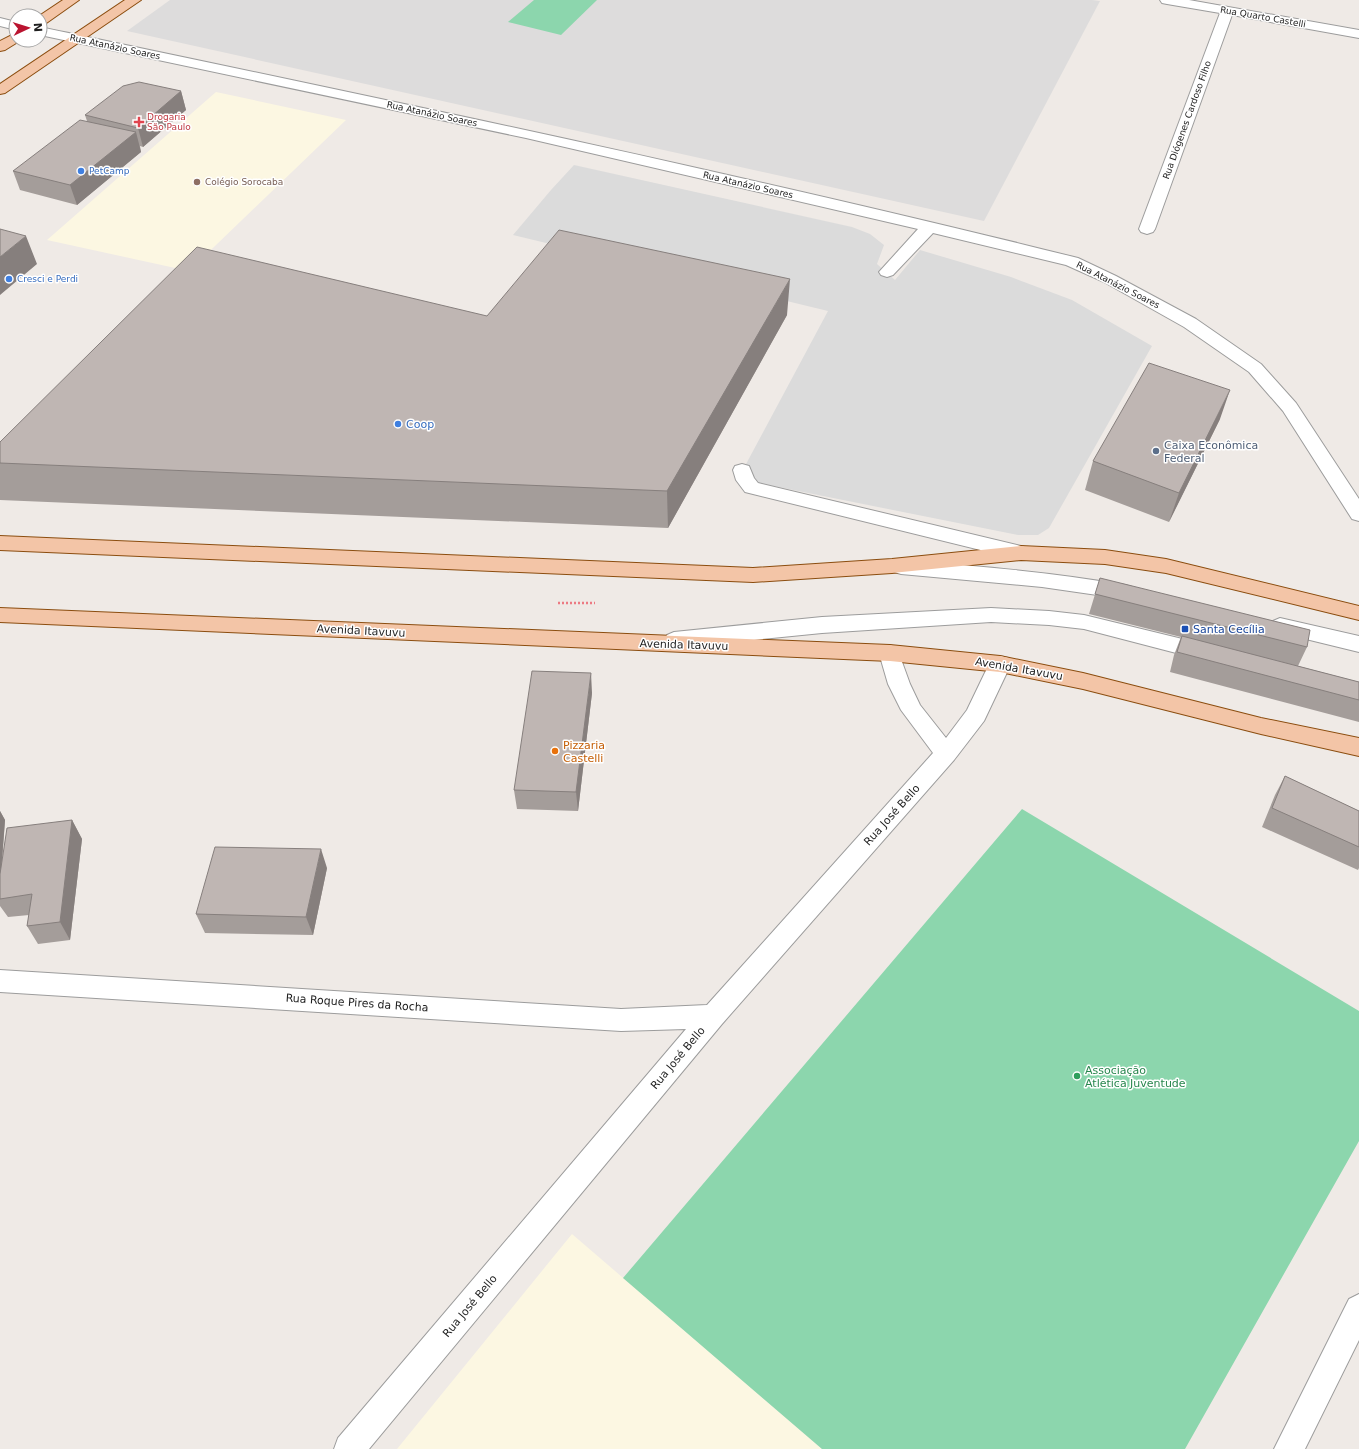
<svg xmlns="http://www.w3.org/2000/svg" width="1359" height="1449" font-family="'DejaVu Sans',sans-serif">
<rect width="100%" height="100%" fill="#efeae6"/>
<path fill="#dddcdc" d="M170 0H1092L1100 1 984 221 127 31Z"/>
<path fill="#fcf7e2" d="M216 92 346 120 189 271 47 240Z
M572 1234 822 1449H397Z"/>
<path fill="#8cd6ad" d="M534 0H597L561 35 508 22Z
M1022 809 1359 1011V1141L1185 1449H822L623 1278Z"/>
<path fill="#dbdbdb" d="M574 165 852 227 870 234 884 245 877 264 895 280 920 250 1011 277 1072 300 1152 346 1049 528 1038 535H1018L738 479 828 311 513 235 551 190Z"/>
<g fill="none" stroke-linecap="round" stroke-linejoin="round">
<g stroke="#9c9c9c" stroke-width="2">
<path id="minor" d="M1160 0H1189L1359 30V38L1232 15 1155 229 1153 232 1147 234 1141 232 1139 229 1220 13 1167 4 1162 3Z
M0 18 16 22V30L0 26Z
M40 27C387 100 734 172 1078 258L1116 276 1196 319 1261 364 1296 403 1359 499V521L1352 519 1283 411 1249 372 1184 327 1104 282 1066 265 933 233 893 275 887 277 881 275 879 272 918 229 526 138 40 35Z
M742 464 749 466 754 478 758 483 1021 546 1028 548 1031 553 1028 558 1021 560 745 492 736 480 733 470 735 466Z
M901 560C976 566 1051 572 1125 585L1132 587 1135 592 1132 597 1125 599 1042 587 901 574 894 572 891 567 894 562Z
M991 608 1049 611 1084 615 1207 645 1214 648 1218 653 1214 658 1207 661 1084 629 1049 625 991 622 822 633 674 648 667 645 664 640 667 635 674 632 822 617Z
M1280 618 1359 636V652L1273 631 1270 626 1273 621Z
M890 645 897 648 910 684 920 705 946 738 967 710 992 658 1000 656 1008 658 1011 664 984 721 954 760 722 1024 369 1449H334L338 1438 686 1029 621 1031 0 992V970L621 1009 707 1005 933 753 901 710 888 684 879 653 883 648Z
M1359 1294V1340L1305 1449H1274L1349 1299Z"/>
</g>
<g stroke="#8b4d0f" stroke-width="2">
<path id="major" d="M63 0H79L45 24 40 25V16H39Z
M125 0H141L5 93 0 94V84Z
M16 33V40H21L5 50 0 51V41Z
M0 536 753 568 892 559 1021 546 1105 550 1166 559 1359 606V620L1166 573 1105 564 1021 560 892 573 753 582 0 550Z
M0 608 890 645 1000 656 1083 673 1261 718 1359 738V756L1261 734 1083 689 1000 672 890 661 0 622Z"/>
</g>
<path stroke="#ec7a82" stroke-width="2.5" stroke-dasharray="2 2" stroke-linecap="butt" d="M558 603H595"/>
<use href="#minor" fill="#fff" fill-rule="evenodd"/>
<use href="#major" fill="#f3c5a7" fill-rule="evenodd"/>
</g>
<path fill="#a49d9a" d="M181 91 186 110 143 147 140 146 141 152 77 205 20 190 13 171 87 121 85 115Z
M787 315 668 528 0 500V442L487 316Z
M1220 419 1169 522 1085 490 1093 461Z
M1100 578 1307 647 1298 666 1359 682V722L1170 672 1174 655 1181 637 1089 614Z
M592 693 578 811 517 809 514 790Z
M1285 776 1359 811V868L1358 870 1262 827 1275 795Z
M0 811 5 820 2 864 72 820 82 839 70 940 38 944 27 926 29 915 8 917 0 906Z
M327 868 313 935 205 933 196 914Z"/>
<path fill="#867f7d" d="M181 91 186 110 143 147 138 128Z
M136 132 141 152 77 205 70 185Z
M26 236 37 264 0 295V257Z
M790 279 787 315 668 528 667 491Z
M1230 390 1220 419 1169 522 1179 493Z
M591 673 592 693 578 811 576 792Z
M0 811 5 820 0 884Z
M72 820 82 839 70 940 60 922Z
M321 849 327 868 313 935 306 917Z"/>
<path fill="#bfb6b3" stroke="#867f7d" d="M139 82 181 91 138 128 85 115 123 86Z
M80 120 136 132 70 185 13 171Z
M0 229 26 236 0 257Z
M559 230 790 279 667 491 0 463V442L197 247 487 316Z
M1149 363 1230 390 1179 493 1093 461Z
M1100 578 1310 630 1307 647 1095 594Z
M1182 636 1359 682V700L1177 652Z
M532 671 591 673 576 792 514 790Z
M1285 776 1359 811V847L1272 808Z
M72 820 60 922 27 926 32 894 0 899V874L7 828Z
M215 847 321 849 306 917 196 914Z"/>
<path fill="#e0444e" stroke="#fff" stroke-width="1.5" d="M137 116h4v4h4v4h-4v4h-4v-4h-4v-4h4z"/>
<g fill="#3f7fe0" stroke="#fff" stroke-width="1.5">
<circle cx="81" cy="171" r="4"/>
<circle cx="9" cy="279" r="4"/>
<circle cx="398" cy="424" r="4"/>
</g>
<circle fill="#8d6e63" stroke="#fff" stroke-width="1.5" cx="197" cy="182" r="4"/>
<circle fill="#5c6f8a" stroke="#fff" stroke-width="1.5" cx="1156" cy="451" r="4"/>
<rect fill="#1a4fb4" stroke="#fff" stroke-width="1.5" x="1181" y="625" width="8" height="8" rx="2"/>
<circle fill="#e8710a" stroke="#fff" stroke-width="1.5" cx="555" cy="751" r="4"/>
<circle fill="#2e9e5b" stroke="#fff" stroke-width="1.5" cx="1077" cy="1076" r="4"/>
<g text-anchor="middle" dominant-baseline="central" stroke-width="3" stroke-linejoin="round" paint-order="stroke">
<g font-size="9" fill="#1f1f1f" stroke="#fff">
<text transform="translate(1263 17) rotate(10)">Rua Quarto Castelli</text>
<text transform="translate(115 47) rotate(12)">Rua Atanázio Soares</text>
<text transform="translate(432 114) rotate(12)">Rua Atanázio Soares</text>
<text transform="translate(1187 120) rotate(-70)">Rua Diógenes Cardoso Filho</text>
<text transform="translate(748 185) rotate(13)">Rua Atanázio Soares</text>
<text transform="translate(1118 285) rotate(27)">Rua Atanázio Soares</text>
</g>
<g font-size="9" fill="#be3a42" stroke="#fff" text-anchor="start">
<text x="147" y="117">Drogaria<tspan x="147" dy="10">São Paulo</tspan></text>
</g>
<g font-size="9" fill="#366cbe" stroke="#fff" text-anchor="start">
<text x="89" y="171">PetCamp</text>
<text x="17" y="279">Cresci e Perdi</text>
</g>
<g font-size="9" fill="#785e54" stroke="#fff" text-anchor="start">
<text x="205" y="182">Colégio Sorocaba</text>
</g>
<g font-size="11" fill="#366cbe" stroke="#fff" text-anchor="start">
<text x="406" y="424">Coop</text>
</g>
<g font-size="11" fill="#4e5e75" stroke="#fff" text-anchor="start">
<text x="1164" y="445">Caixa Econômica<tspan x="1164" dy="13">Federal</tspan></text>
</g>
<g font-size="11" fill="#164399" stroke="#fff" text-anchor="start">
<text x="1193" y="629">Santa Cecília</text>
</g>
<g font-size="11" fill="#1f1f1f" stroke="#fff">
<text transform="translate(361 631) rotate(3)">Avenida Itavuvu</text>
<text transform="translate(684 645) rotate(2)">Avenida Itavuvu</text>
<text transform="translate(1019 669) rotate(10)">Avenida Itavuvu</text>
<text transform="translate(892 815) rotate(-48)">Rua José Bello</text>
<text transform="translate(357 1003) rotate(4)">Rua Roque Pires da Rocha</text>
<text transform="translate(678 1058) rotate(-50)">Rua José Bello</text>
<text transform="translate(470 1306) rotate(-50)">Rua José Bello</text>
</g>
<g font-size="11" fill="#c56008" stroke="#fff" text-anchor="start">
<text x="563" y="745">Pizzaria<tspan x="563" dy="13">Castelli</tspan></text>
</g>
<g font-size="11" fill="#27864d" stroke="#fff" text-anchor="start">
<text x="1085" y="1070">Associação<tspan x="1085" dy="13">Atlética Juventude</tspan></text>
</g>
</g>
<g transform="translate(28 28) rotate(86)"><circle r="19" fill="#ffffff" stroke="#a5a5a5"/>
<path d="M0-3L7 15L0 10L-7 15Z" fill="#ba1430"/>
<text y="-6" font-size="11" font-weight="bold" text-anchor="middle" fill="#1f1f1f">N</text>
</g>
</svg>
